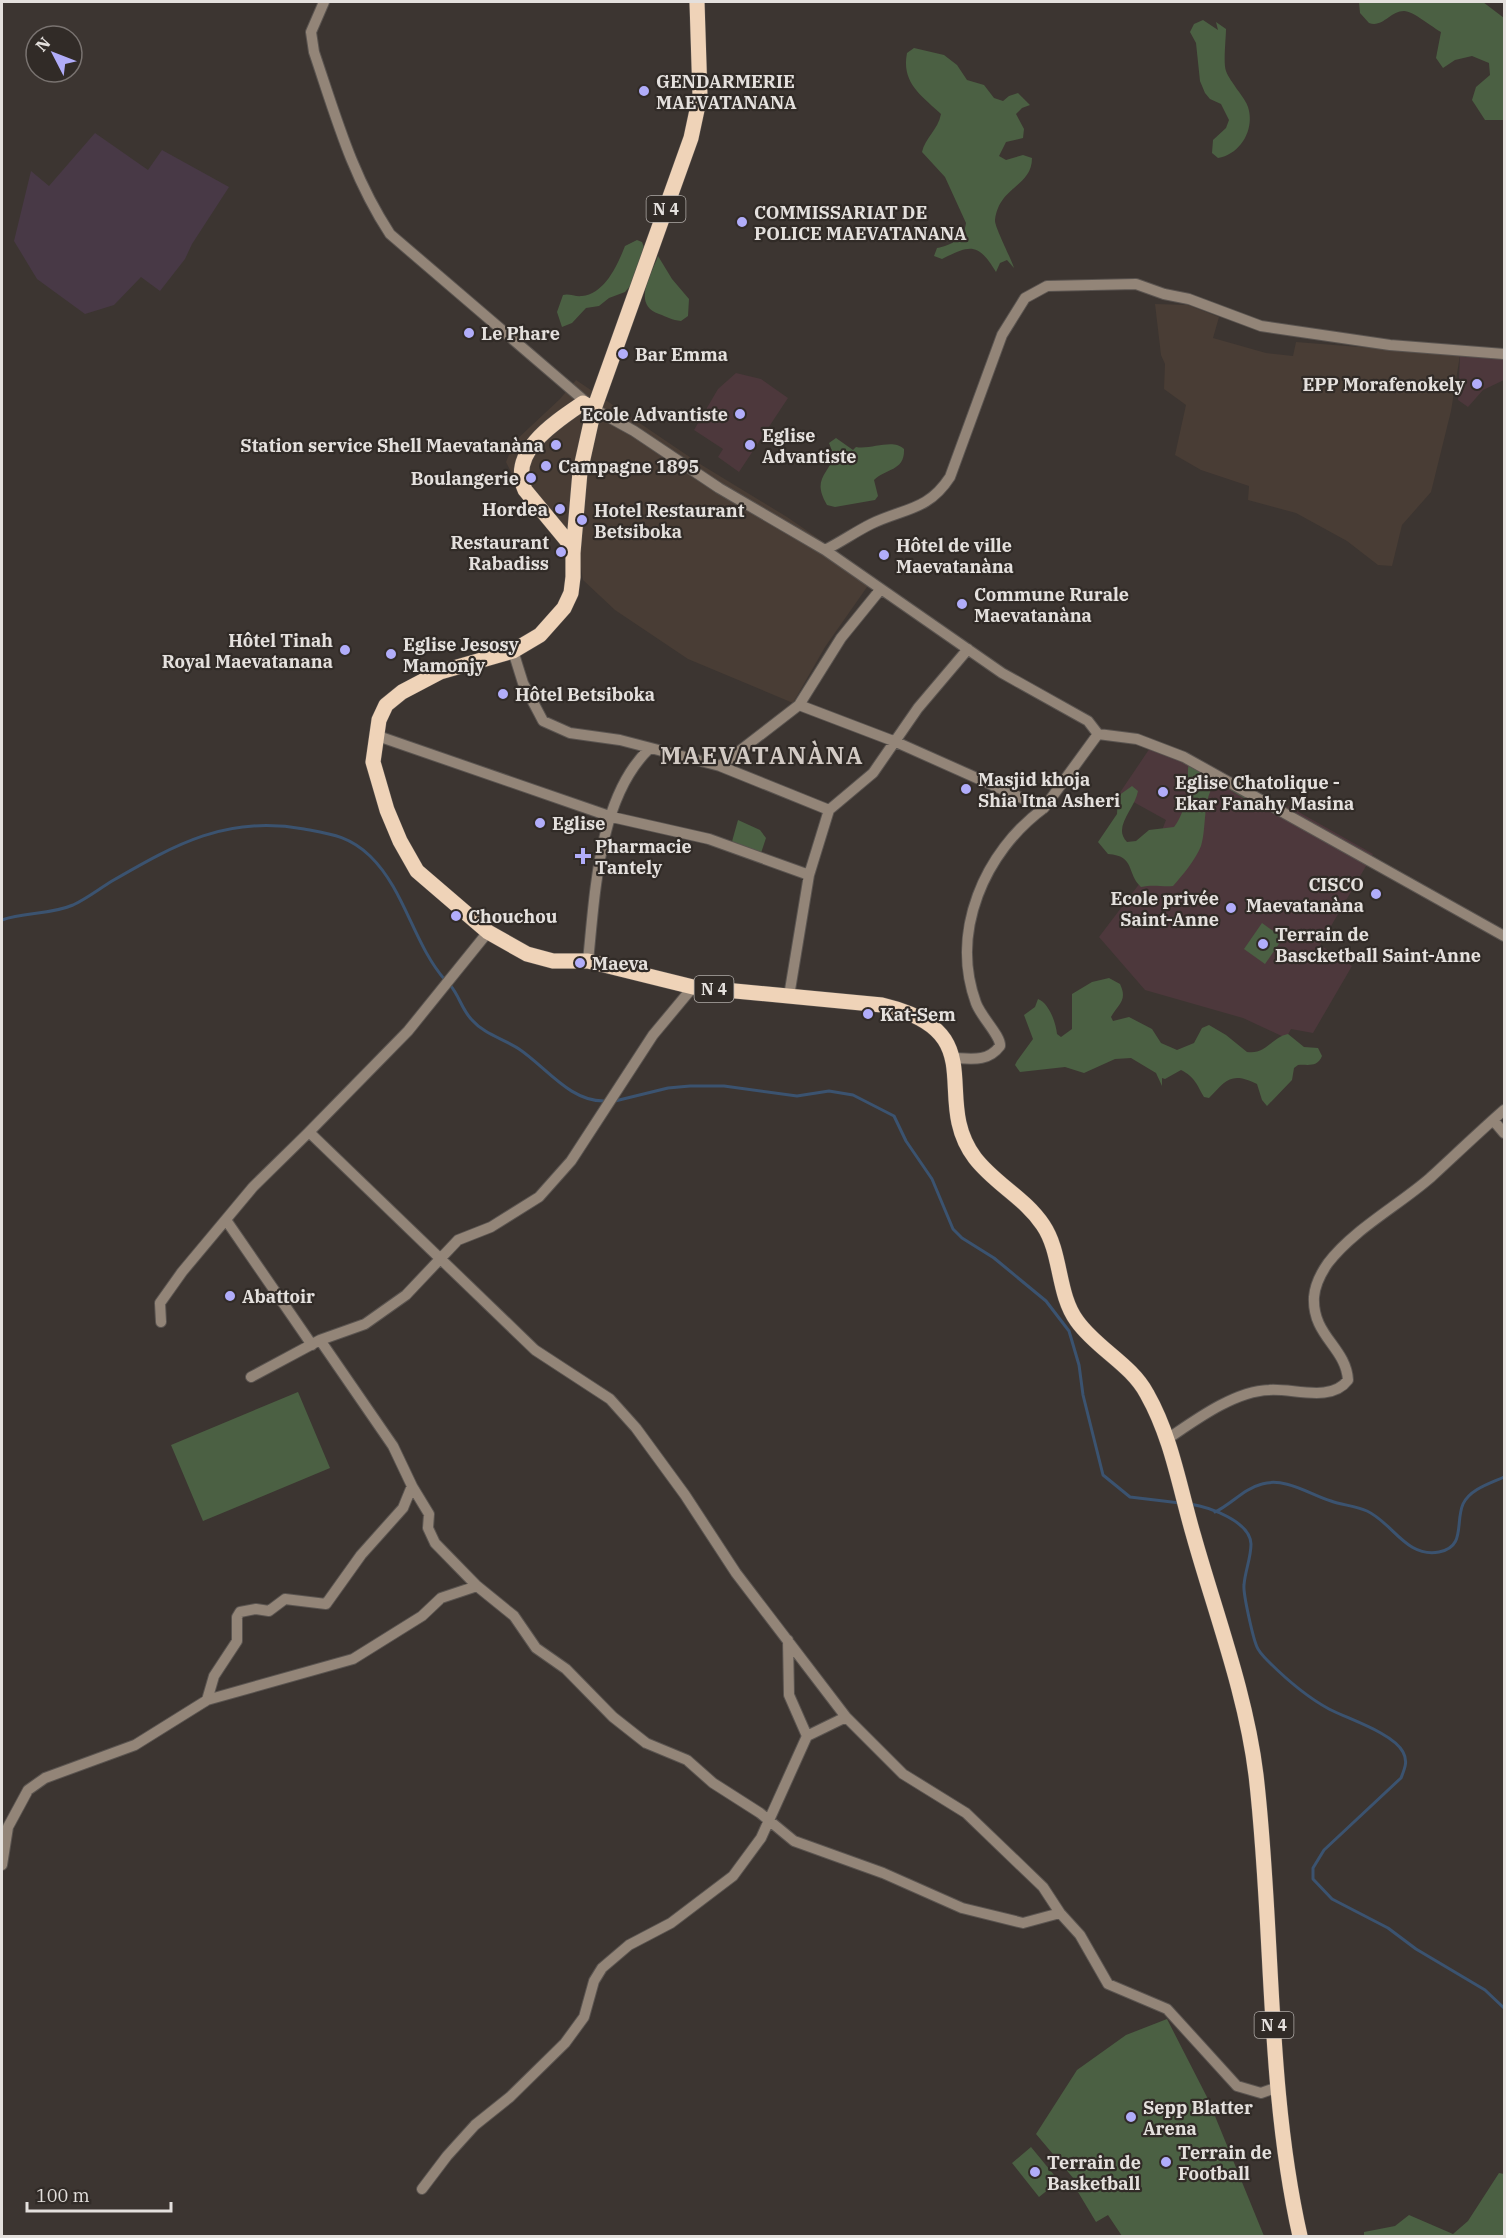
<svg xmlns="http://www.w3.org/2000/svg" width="1506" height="2238" font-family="'IBM Plex Serif',serif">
<rect width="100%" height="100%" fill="#3c3531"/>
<path fill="#493d35" d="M1155 304 1188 305 1219 317 1213 338 1266 353 1293 356 1296 342 1460 355 1451 411 1431 492 1402 525 1392 566 1378 565 1347 541 1296 513 1248 500 1249 486 1201 470 1175 455 1186 405 1164 389 1165 364 1161 355Z
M576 380 700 464 787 517 874 577 825 647 793 703 688 659 615 610 583 580 581 567 515 480 506 462 514 442 560 399Z"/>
<path fill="#483946" d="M95 133 148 170 162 150 229 187 192 244 185 259 160 291 141 277 114 305 85 314 37 279 14 241 31 171 49 186Z"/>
<path fill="#4d383c" d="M1460 356 1504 357V380L1483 390 1468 407 1458 400Z
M736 373 761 379 788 398 739 472 718 457 723 449 694 430 718 389Z
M1154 742 1221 771 1284 809 1288 806 1373 854 1320 945 1352 966 1313 1033 1291 1029 1286 1038 1243 1018 1145 990 1099 937 1143 879 1166 820 1119 794Z"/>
<path fill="#4b6043" d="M1359 2H1483L1504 18V120H1485L1472 100 1476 87 1490 75 1489 63 1472 56 1455 60 1443 68 1436 58 1441 32C1432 27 1413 11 1404 11 1390 11 1383 28 1369 23L1360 13Z
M1203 20 1218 30 1216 22 1226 29C1226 38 1223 64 1226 71 1230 82 1246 99 1248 107 1255 129 1241 154 1218 158L1212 153 1213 140 1226 128 1229 120 1221 104 1210 99 1205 93 1200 81 1196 43 1190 32 1194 24Z
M914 48 944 55 957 65 967 80 984 85 994 98 1003 101 1009 96 1018 93 1030 105 1022 108 1016 114 1024 129 1023 138 1006 142 999 156 1006 160 1023 155 1032 158C1032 187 999 186 995 220 994 226 1011 258 1014 268L1007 260 1000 263 996 272C978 242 970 245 942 259L934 256 937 248C952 245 964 239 966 223L945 177 922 152C925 138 938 130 941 114 922 96 901 83 907 53Z
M637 240 642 242 645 250 631 285 625 292 609 298 599 306 586 308 572 323 562 327 557 312 563 295C569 293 575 297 582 296 605 294 618 264 625 246Z
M658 256 672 279 689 299 688 316 681 321C672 320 667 317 659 314 631 304 652 274 658 256Z
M836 438 853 450 856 447C871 450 893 438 904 449 905 471 886 468 874 480L878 496 875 500 835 507 827 505C812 479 827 476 834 456L829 443Z
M1191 758 1261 797 1257 806 1217 782C1202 794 1207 829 1201 846 1196 859 1182 876 1173 886 1161 887 1154 884 1141 887 1126 873 1136 856 1108 854L1098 842 1117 814 1118 796 1132 786 1138 791C1135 809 1112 827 1127 842L1136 841 1149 830 1174 827C1182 818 1189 794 1188 782 1188 772 1187 767 1191 758Z
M738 820 760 830 766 838 760 856 731 845Z
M1262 923 1283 938 1265 964 1244 949Z
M1109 978 1120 984C1128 1001 1118 1004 1111 1017L1113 1021 1129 1017 1152 1029 1161 1043 1177 1050 1194 1043 1202 1028 1209 1025 1226 1035 1247 1052C1266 1055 1272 1037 1288 1034L1304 1047 1318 1048 1322 1056C1317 1068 1308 1064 1298 1065L1294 1068 1292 1080 1267 1106 1262 1100 1257 1084C1230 1071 1226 1081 1209 1098L1204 1097C1197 1085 1195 1077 1181 1070L1165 1079 1162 1078V1086L1156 1073 1131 1058 1115 1059 1084 1073 1065 1067 1020 1072 1015 1065 1017 1061 1033 1039 1024 1015 1035 1007 1038 999C1049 1003 1056 1023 1057 1034L1061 1037 1072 1029V994L1092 982Z
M298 1392 330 1468 203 1521 171 1445Z
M1167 2019 1208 2099 1264 2236H1122L1108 2215 1096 2222 1075 2187 1074 2179 1036 2134 1077 2070 1126 2035Z
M1031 2147 1059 2181 1039 2197 1012 2163Z
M1499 2173 1504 2174V2236H1364V2232L1395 2226 1409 2215 1453 2234 1468 2221Z"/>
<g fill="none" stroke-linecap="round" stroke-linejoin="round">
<path stroke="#3b5370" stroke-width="3" d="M2 920C24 912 50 915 73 905 86 899 99 889 112 881 176 844 227 815 304 829 331 834 349 836 370 856 405 890 413 943 445 980
M450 985C459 995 462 1010 472 1020 484 1034 504 1039 519 1049 546 1067 570 1102 605 1101
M615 1101 668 1088 690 1086H724L797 1096 829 1091 853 1095 894 1116 906 1141 932 1179 953 1229 962 1238 994 1258 1046 1301 1069 1331 1079 1365 1083 1395 1103 1475 1130 1497 1180 1503
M1190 1504C1209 1507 1250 1521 1251 1544 1251 1558 1245 1571 1244 1585 1243 1594 1253 1638 1257 1647 1259 1652 1264 1657 1268 1661 1286 1679 1307 1697 1329 1709 1348 1719 1393 1733 1403 1752 1408 1761 1405 1768 1401 1778L1324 1850 1313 1868V1879L1332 1899 1388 1928 1416 1949 1485 1990 1504 2008
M1215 1512C1232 1504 1243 1489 1262 1484 1285 1477 1309 1494 1331 1501 1342 1505 1356 1506 1367 1511 1393 1523 1406 1558 1439 1552 1466 1547 1455 1522 1463 1504 1470 1489 1491 1483 1504 1477"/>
<g stroke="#5a5450" stroke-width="12">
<path id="minor" d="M324 2 311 32 314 52C336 117 352 176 390 234L594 409 634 431 719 488 825 550 1002 673 1088 721 1098 734 1137 739 1184 757 1504 936
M825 550C841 542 855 532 871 524 904 508 928 511 950 477L1002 335 1025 298 1047 286 1136 284 1164 294 1189 299 1261 326 1390 345 1504 354
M513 651 523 683 543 721 570 733 620 740 720 766 829 810 873 773 918 708 968 649
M799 705 896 742 1044 808 1098 734
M375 735 612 817 709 839 809 875
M720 766 799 705 841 638 880 590
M488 932 408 1031 309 1132 535 1350 610 1399 636 1428 685 1495 736 1573 846 1717 903 1774 966 1813 1043 1887 1060 1913 1080 1935 1108 1984 1167 2009 1237 2086 1261 2093 1278 2087
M588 961C595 895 598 798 649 749
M789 996 809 875 829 810
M954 1058C972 1059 988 1062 1000 1046 1001 1036 981 1017 976 1003 950 932 984 852 1044 808
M1493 1120 1504 1133
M226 1220 312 1345
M161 1322 160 1303 182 1272 253 1187 309 1132
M251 1377 320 1340 365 1324 406 1295 458 1240 491 1227 539 1197 571 1161 653 1035 693 987
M1166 1440C1194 1421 1234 1391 1269 1390 1293 1388 1331 1403 1348 1380 1346 1347 1312 1336 1314 1297 1315 1285 1321 1273 1328 1263 1353 1230 1399 1205 1430 1178 1455 1155 1479 1132 1504 1110
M412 1486 429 1514 428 1528 435 1543 477 1586 514 1616 536 1648 566 1669 613 1717 646 1743 687 1760 713 1783 760 1813 794 1841 883 1873 962 1908 1023 1923 1060 1913
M207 1700 353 1659 422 1616 441 1598 477 1586
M807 1736 846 1717
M2 1865 8 1827 28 1790 45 1778 135 1745 204 1702 207 1700 214 1676 237 1641V1617L240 1612 256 1609 269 1611 285 1599 326 1604 361 1555 403 1508 412 1486 393 1446 320 1340
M422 2189 447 2156 475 2125 510 2097 565 2043 584 2017 594 1981 602 1968 629 1945 671 1923 733 1876 761 1838 807 1736 789 1695 788 1640"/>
</g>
<g stroke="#5a5450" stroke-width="16">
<path id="primary" d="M697 2 700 96 691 138 594 409 580 472 573 553V577L571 593 564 608 540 635 513 651 440 672 402 692 386 705 379 720 373 762 387 810 400 841 417 871 488 932 527 954 553 961H588L693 987 882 1005C996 1032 929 1097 975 1158 995 1184 1025 1198 1043 1225 1062 1253 1057 1294 1077 1321 1097 1349 1131 1364 1147 1394 1172 1438 1180 1490 1194 1537 1216 1615 1246 1694 1256 1775 1274 1928 1266 2085 1300 2236
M573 548 525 490C508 452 555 422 583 403L594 409"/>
</g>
<use href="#minor" stroke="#938578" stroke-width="10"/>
<use href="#primary" stroke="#efd3b8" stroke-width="15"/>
</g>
<g fill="#b1adfa" stroke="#312b27" stroke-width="2">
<circle cx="644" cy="91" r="6"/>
<circle cx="742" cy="222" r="6"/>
<circle cx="469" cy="333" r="6"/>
<circle cx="623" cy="354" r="6"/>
<circle cx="1477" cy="384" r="6"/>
<circle cx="740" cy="414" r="6"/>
<circle cx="556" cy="445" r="6"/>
<circle cx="750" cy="445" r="6"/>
<circle cx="546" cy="466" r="6"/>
<circle cx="531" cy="478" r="6"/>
<circle cx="560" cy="509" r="6"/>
<circle cx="582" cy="520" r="6"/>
<circle cx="561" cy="552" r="6"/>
<circle cx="884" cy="555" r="6"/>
<circle cx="962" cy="604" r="6"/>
<circle cx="345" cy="650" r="6"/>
<circle cx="391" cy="654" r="6"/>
<circle cx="503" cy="694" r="6"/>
<circle cx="966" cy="789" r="6"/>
<circle cx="1163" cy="792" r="6"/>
<circle cx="540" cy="823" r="6"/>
<path d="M580 847h6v6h6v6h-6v6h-6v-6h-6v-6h6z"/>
<circle cx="1376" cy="894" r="6"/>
<circle cx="1231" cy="908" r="6"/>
<circle cx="456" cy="916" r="6"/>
<circle cx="1263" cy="944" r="6"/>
<circle cx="580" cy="963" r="6"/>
<circle cx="868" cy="1014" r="6"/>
<circle cx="230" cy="1296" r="6"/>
<circle cx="1131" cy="2117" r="6"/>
<circle cx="1166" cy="2162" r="6"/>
<circle cx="1035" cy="2172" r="6"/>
</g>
<g text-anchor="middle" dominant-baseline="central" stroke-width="4.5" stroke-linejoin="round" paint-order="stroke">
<g fill="#312b27" stroke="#aeaaa6" stroke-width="1.5">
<rect x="646.5" y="196" width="39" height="26" rx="4.5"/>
<rect x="694.5" y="976" width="39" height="26" rx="4.5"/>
<rect x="1254.5" y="2012" width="39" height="26" rx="4.5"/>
</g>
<g font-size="16" font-weight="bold" fill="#e4e0dd">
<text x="666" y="209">N 4</text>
<text x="714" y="989">N 4</text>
<text x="1274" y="2025">N 4</text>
</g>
<g font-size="18" font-weight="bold" fill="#e4e0dd" stroke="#312b27" text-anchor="start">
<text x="656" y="81">GENDARMERIE<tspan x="656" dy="21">MAEVATANANA</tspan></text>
<text x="754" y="212">COMMISSARIAT DE<tspan x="754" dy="21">POLICE MAEVATANANA</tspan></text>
<text x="481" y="333">Le Phare</text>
<text x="635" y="354">Bar Emma</text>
<text x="1465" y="384" text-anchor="end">EPP Morafenokely</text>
<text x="728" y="414" text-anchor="end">Ecole Advantiste</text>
<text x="762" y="435">Eglise<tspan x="762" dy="21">Advantiste</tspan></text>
<text x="544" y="445" text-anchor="end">Station service Shell Maevatanàna</text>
<text x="558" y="466">Campagne 1895</text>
<text x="519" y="478" text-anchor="end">Boulangerie</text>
<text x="548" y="509" text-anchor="end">Hordea</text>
<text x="594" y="510">Hotel Restaurant<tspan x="594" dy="21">Betsiboka</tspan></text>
<text x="549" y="542" text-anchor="end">Restaurant<tspan x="549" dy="21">Rabadiss</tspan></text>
<text x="896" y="545">Hôtel de ville<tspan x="896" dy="21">Maevatanàna</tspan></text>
<text x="974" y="594">Commune Rurale<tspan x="974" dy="21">Maevatanàna</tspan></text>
<text x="333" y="640" text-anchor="end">Hôtel Tinah<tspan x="333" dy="21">Royal Maevatanana</tspan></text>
<text x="403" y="644">Eglise Jesosy<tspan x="403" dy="21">Mamonjy</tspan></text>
<text x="515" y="694">Hôtel Betsiboka</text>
<text x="978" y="779">Masjid khoja<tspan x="978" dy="21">Shia Itna Asheri</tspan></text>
<text x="1175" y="782">Eglise Chatolique -<tspan x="1175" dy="21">Ekar Fanahy Masina</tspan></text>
<text x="552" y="823">Eglise</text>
<text x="595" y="846">Pharmacie<tspan x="595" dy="21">Tantely</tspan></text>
<text x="1364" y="884" text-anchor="end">CISCO<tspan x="1364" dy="21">Maevatanàna</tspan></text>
<text x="1219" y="898" text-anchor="end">Ecole privée<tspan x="1219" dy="21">Saint-Anne</tspan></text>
<text x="468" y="916">Chouchou</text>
<text x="1275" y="934">Terrain de<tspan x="1275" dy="21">Bascketball Saint-Anne</tspan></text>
<text x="592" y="963">Maeva</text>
<text x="880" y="1014">Kat-Sem</text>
<text x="242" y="1296">Abattoir</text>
<text x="1143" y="2107">Sepp Blatter<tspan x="1143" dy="21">Arena</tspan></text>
<text x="1178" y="2152">Terrain de<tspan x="1178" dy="21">Football</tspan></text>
<text x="1047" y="2162">Terrain de<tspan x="1047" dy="21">Basketball</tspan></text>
</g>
<g font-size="24" font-weight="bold" letter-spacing="1.5" fill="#d2cac4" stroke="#312b27">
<text x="762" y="755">MAEVATANÀNA</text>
</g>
</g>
<rect width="1506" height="2238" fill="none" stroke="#e4e0dd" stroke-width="6"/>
<g transform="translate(54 54) rotate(312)"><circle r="28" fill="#312b27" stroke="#797370" stroke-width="1.5"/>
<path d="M0-4.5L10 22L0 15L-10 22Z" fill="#b1adfa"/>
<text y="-9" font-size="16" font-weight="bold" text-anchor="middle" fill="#e4e0dd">N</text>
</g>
<path d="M27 2202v9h144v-9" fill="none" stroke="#e4e0dd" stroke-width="3"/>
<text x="36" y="2202" font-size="18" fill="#e4e0dd" stroke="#312b27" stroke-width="4.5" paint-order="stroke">100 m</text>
</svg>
